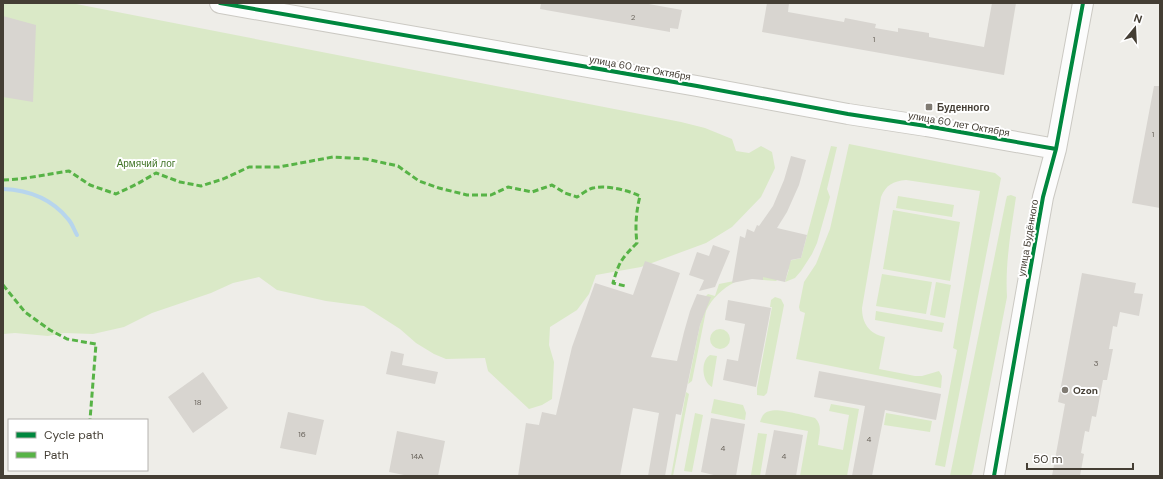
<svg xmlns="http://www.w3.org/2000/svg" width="1163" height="479" font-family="'DM Sans',sans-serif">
<rect width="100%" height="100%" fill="#eeede8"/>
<path fill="#dae9c7" d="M3 3H71L681 122 705 128 732 139 736 151 749 153 761 146 772 152 775 168 761 197 732 227 706 243 641 267 596 275 589 294 577 310 550 327 549 345 554 362 552 399 542 405 529 409 488 371 485 358 446 359 434 354 416 343 400 329 364 306 326 301 277 290 259 277 233 283 211 293 152 313 124 327 93 334 64 333 48 336 15 333 3 334Z
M849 144 995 173 1001 178 945 467 935 465 957 350 953 348 980 191 906 180C893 181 886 185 881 197L862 308C862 323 869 334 885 337L879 369 915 376H922L939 371 942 376 941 388 796 359 805 313 800 311 799 307 804 282 816 264 830 229Z
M831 146 837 147 827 189 830 197 817 243 812 254 801 271 795 278 785 282 789 269 776 281 763 280V267L801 258Z
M1011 195 1016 197C1011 231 1005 263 1007 297L973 471 971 476H950L1006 200 1007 196Z
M898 196 954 205 952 217 896 208Z
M893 210 960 222 950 281 883 269Z
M882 274 932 282 926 314 876 306Z
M734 281 735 282C723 288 712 298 706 311L692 381 688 384 700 325 705 311 706 296 708 294 715 296 719 284Z
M936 282 951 285 945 318 930 315Z
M775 297 781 299 784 305 767 393 764 396 757 395V388L772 307H770L771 300Z
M876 311 944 323 942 332 875 320Z
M710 339a10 10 0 1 1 20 0a10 10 0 1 1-20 0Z
M710 355 717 356 712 387C702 382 700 361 710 355Z
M686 392 689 394 673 476H671Z
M714 399 743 405 746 413 745 420 711 413Z
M831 404 859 409 847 476H800L808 431 760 422C762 416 764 412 770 411 778 408 805 416 815 418 823 426 819 434 818 445L843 450 849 415 829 411Z
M695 413 703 415 692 472 684 471Z
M886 413 932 421 930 432 884 425Z
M758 433 767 434 760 476 751 475Z"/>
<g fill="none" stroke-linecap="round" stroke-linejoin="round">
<path stroke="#b7d5ed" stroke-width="4" d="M3 189C29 190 51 198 68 219 72 223 74 230 77 235"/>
</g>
<path fill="#d8d5d0" d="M541 3H643L682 10 678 29 670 28V32L540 9Z
M767 3H789L788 12 844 22 845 18 876 24 875 28 898 32V28L929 33V37L984 47 992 3H1016L1004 75 762 32Z
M3 16 36 25 33 102 3 97Z
M1154 86H1160V208L1132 203Z
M791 156 806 160 799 185 787 212 777 228 807 235 801 258 791 260 785 282 763 277V280L752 279 732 283 740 236 745 238 747 229 754 232 757 225 759 226 773 206 784 180Z
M713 245 730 251 715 287 699 291 704 280 689 275 697 252 709 256Z
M645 261 680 273 651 357 677 361 684 332 690 311 697 294 711 297 700 325 681 415 676 414 665 476H648L659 413 633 408 620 476H518L526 423 539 425 542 412 556 415 572 347 595 283 633 295Z
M1082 273 1136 283 1134 293 1143 294 1139 316 1120 312 1117 327 1113 326 1109 349H1113L1107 380H1103L1096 417 1092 416 1089 432 1085 431 1081 453 1084 454 1080 476H1052L1065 404 1058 402Z
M728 300 771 308 756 387 723 380 727 359 738 361 745 324 725 320Z
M391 351 404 354 402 365 438 372 435 384 386 374Z
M819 371 941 394 936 420 885 410 872 476H852L865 406 814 397Z
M203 372 228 408 193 433 168 397Z
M288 412 324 420 316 455 280 448Z
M711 418 745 424 736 476H718L701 472Z
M774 430 803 435 796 476H765Z
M397 431 445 441 438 476H409L389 472Z"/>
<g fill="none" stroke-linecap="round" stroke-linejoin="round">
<g stroke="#cbc9c3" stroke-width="22">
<path id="minor" d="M220 3 697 86 848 114 926 126 1056 149
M994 476 1043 197 1056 149 1083 3"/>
</g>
<use href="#minor" stroke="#fcfcfc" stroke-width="20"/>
<path stroke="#57b346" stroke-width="3" stroke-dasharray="6 3" stroke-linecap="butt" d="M3 180 20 179 69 171 90 185 116 194 137 184 156 173 180 182 201 186 223 179 249 167H279L333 157 366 159 398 166 419 181 439 188 467 195H491L508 187 532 192 552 185 565 193 577 197C582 194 588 189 593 188 608 185 627 190 640 196 636 212 635 227 637 243 621 259 619 262 613 283L625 286
M3 285 25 312 50 330 67 339 96 344 90 420"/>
<g stroke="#fff" stroke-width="6">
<path id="cycleway" d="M220 3 697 86 848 114 926 126 1056 149
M994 476 1043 197 1056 149 1083 3"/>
</g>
<use href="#cycleway" stroke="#00873e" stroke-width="4"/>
</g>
<g fill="#807b73" stroke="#fff" stroke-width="1.5">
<rect x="925" y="103" width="8" height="8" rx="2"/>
<circle cx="1065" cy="390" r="4"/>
</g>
<g text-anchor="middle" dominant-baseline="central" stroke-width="4" stroke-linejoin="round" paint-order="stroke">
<g font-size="8" fill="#6a645c">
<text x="633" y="17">2</text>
<text x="874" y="39">1</text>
<text x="1153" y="134">1</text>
<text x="1096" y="363">3</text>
<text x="198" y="402">18</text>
<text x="302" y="434">16</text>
<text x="869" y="439">4</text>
<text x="723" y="448">4</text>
<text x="417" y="456">14А</text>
<text x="784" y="456">4</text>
</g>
<g font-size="10" fill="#443e34" stroke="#fff">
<text transform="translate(640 68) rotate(10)">улица 60 лет Октября</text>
<text transform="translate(959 124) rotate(10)">улица 60 лет Октября</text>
<text transform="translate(1028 238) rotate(-80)">улица Будённого</text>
</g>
<g font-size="10" font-weight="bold" fill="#443e34" stroke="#fff" text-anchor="start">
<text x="937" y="107">Буденного</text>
<text x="1073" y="390">Ozon</text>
</g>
<g font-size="10" fill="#427528" stroke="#fff">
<text x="146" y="163">Армячий лог</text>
</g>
</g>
<rect width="1163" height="479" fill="none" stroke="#443e34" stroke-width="8"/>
<rect x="8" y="419" width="140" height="52" fill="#ffffff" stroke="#b4b2ae"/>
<rect x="16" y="432" width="20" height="6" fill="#00873e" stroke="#b4b2ae"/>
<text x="44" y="439" font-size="12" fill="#443e34">Cycle path</text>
<rect x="16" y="452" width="20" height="6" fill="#57b346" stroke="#b4b2ae"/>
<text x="44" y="459" font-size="12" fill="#443e34">Path</text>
<g transform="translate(1135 28) rotate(18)" stroke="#ffffff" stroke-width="3" paint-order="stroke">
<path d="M0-3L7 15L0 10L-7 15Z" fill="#443e34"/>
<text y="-6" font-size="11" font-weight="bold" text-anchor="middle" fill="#443e34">N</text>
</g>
<path d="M1027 463v6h106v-6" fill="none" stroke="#443e34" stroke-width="2"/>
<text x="1033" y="463" font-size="12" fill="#443e34" stroke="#ffffff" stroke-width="3" paint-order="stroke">50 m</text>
</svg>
